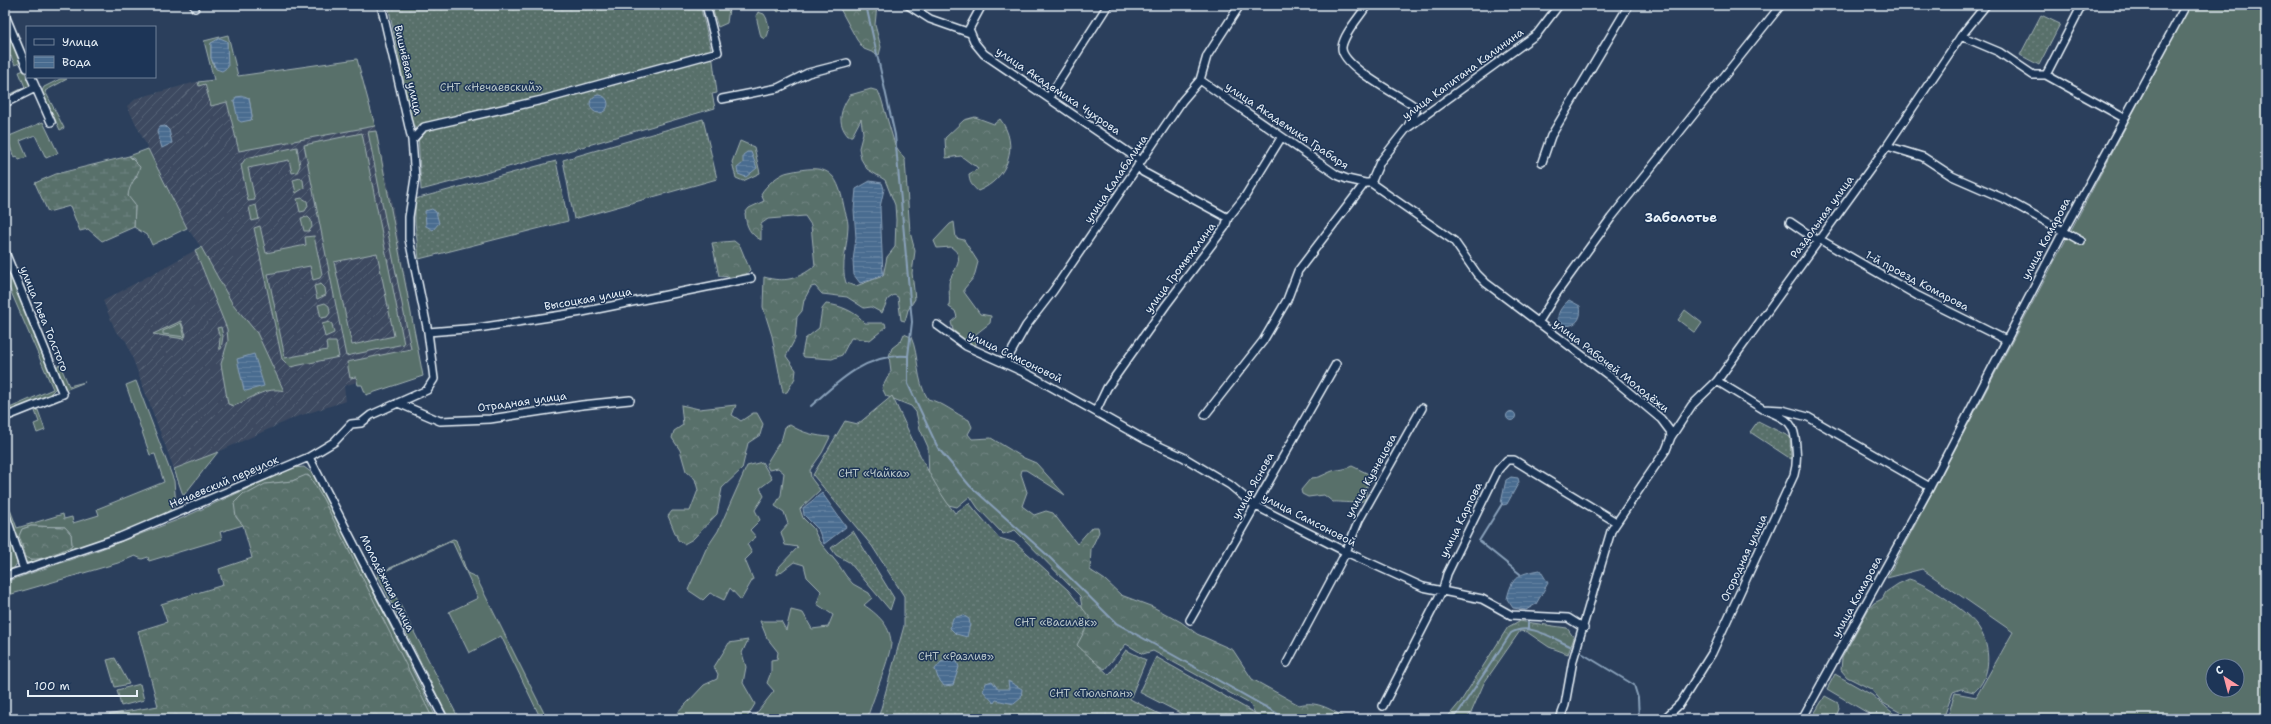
<svg xmlns="http://www.w3.org/2000/svg" width="2271" height="724" font-family="'Shantell Sans',sans-serif">
<defs>
<pattern id="industrial-furrows" width="10" height="10" patternUnits="userSpaceOnUse"><rect width="10" height="10" fill="#3c4a61"/><path d="M-1 1l2-2M0 10L10 0M9 11l2-2" fill="none" stroke="#586578"/></pattern>
<pattern id="forest-crowns" width="20" height="18" patternUnits="userSpaceOnUse"><rect width="20" height="18" fill="#586f6b"/><path d="M2 6a3 3 0 1 1 6 0M12 15a3 3 0 1 1 6 0" fill="none" stroke="#708481"/></pattern>
<pattern id="wetland-marsh" width="20" height="14" patternUnits="userSpaceOnUse"><rect width="20" height="14" fill="#586f6b"/><path d="M1 5h8M5 5V1M11 12h8M15 12V8" fill="none" stroke="#708481"/></pattern>
<pattern id="garden-dots" width="8" height="8" patternUnits="userSpaceOnUse"><rect width="8" height="8" fill="#586f6b"/><path d="M2 2h.1M6 6h.1" fill="none" stroke="#708481" stroke-width="1.8" stroke-linecap="round"/></pattern>
<pattern id="water-rules" width="6" height="5" patternUnits="userSpaceOnUse"><rect width="6" height="5" fill="#496c90"/><path d="M0 2.5h6" fill="none" stroke="#6381a0"/></pattern>
</defs>
<rect width="100%" height="100%" fill="#2b3f5c"/>
<filter id="ink" filterUnits="userSpaceOnUse"><feTurbulence type="fractalNoise" baseFrequency=".025" numOctaves="2"/><feDisplacementMap in="SourceGraphic" scale="8" xChannelSelector="R" yChannelSelector="G"/><feConvolveMatrix kernelMatrix="1 2 1 2 8 2 1 2 1" color-interpolation-filters="sRGB"/></filter>
<g filter="url(#ink)">
<path fill="url(#industrial-furrows)" d="M357 59 376 128 393 208 423 376 366 395 362 385H358L357 382 344 386 346 401 296 417 220 451 174 469 126 341 116 332 103 301 201 247 187 228 127 106 137 98 196 82Z"/>
<path fill="#586f6b" stroke="#a0b0b2" fill-rule="evenodd" d="M774 5H787L778 12Z
M2190 5H2266V719H1947L1955 693 1976 697 2013 632 1922 569 1887 578ZM2213 666H2237V690H2213Z
M725 6 729 9 727 23 718 27 713 11 717 8Z
M758 12 764 14C769 21 771 33 765 39L761 37 756 16Z
M228 35 238 76 357 59 375 126 239 151 227 102 211 106 205 84 199 86 198 82 214 80 204 41ZM227 42V47L214 67 211 58V43ZM249 98 252 116 251 120 240 121 234 101Z
M10 36 21 62 15 65 11 56 5 59V38Z
M24 70 31 87 5 101V97L25 87 19 72Z
M60 79H67L45 91 64 128 60 130 42 91 44 87Z
M43 122 58 153 46 158 35 135 20 141 27 157 19 160 17 156 14 158 7 137Z
M376 131 423 376 366 395 362 385H358L356 377 350 378 347 362 411 349 368 132Z
M362 133 404 344 346 356 304 145ZM377 253 394 336 352 345 334 262Z
M740 141 754 147 760 173 743 181 736 178 732 162Z
M297 147 300 166 297 172 292 173 289 160 248 168 255 200 248 201 241 165 246 158Z
M148 149 187 228 152 245 148 236 134 227 135 205 128 197 129 185 137 177 134 159 129 156Z
M300 178 303 180 304 188 296 193 293 180Z
M302 198 307 201 308 206 305 211 300 212 297 199Z
M256 205 259 219 252 221 249 207Z
M308 217 311 220 312 227 309 231H304L301 218Z
M954 222 956 238 964 240 978 262 974 277 964 289V292L980 314 991 316 990 323 976 334V345L972 346 953 330 951 322 957 317 955 311 949 307C950 299 949 292 949 284 949 274 969 259 951 247L937 248 934 241 950 224Z
M260 226 266 253 306 245 305 237 314 236 322 274 320 278 313 280 310 266 268 274 285 358 327 350 326 342H336L339 357 290 367 282 359 254 228Z
M201 247 232 303 257 333 284 391C267 386 250 399 234 406L228 404 221 364 228 341 227 329 195 250Z
M5 260 57 387 48 396 5 414V410L53 389 5 278Z
M321 284 325 288 326 295 317 299 314 286Z
M325 303 329 306 330 313 327 317 321 318 318 305Z
M1685 310 1702 323 1695 333 1678 320Z
M181 321 186 335 184 339 153 334Z
M329 322 332 324 334 333 325 337 322 324Z
M221 327 223 336 221 349H219L220 338 217 328Z
M60 365 69 386 85 382 65 390 55 367Z
M136 381 174 481 176 505C152 529 67 551 32 563L25 562 5 506V496L17 528 63 514 64 519 72 517 73 523 99 515 97 509 164 482 155 454 150 455 126 385ZM31 526 65 527 71 534 72 545 68 548 31 560 20 534 22 529Z
M38 410 45 430 37 433 34 424 39 422 35 411Z
M790 425C802 433 816 436 830 437L822 453 810 470 811 478 820 490 800 509 803 518 813 528 819 541 838 564 846 576 853 584 869 593 872 598 864 605C877 614 890 625 891 642 892 653 871 704 867 719H752L774 691 767 683 771 672V660L777 659 778 652 767 638 760 621H781L786 630 791 610 803 613 812 629 828 627 833 615 817 604 821 591 807 577 804 565 794 562 777 575V569L798 547 785 545 781 532 788 524 784 512 775 506 781 495 784 473 778 468 769 470 766 464 782 438 785 427Z
M218 452 184 495H183L174 469Z
M762 462 772 479 760 488 764 496 755 510 760 520 750 530 756 537 747 544 752 553 745 560 753 579 741 600 730 588 724 600 710 593 703 600 688 590 706 549 718 531 747 466Z
M1352 466 1375 477C1373 481 1369 482 1367 486 1365 490 1367 494 1365 498 1363 506 1340 501 1333 502L1324 495 1308 497 1302 494 1301 490 1311 478C1319 478 1323 475 1330 472 1336 469 1342 471 1352 466Z
M304 467 312 473 322 490 437 719H433L418 691 323 499 308 475 292 481 266 484 249 493 236 517 243 525 220 532 222 539 149 561 148 557 142 559 135 556 118 563 5 596V582L96 551 180 519 293 468Z
M8 530 17 563 14 568 5 571V531Z
M453 539 456 540 467 573 476 577 547 719H541L501 636 469 653 449 612 478 598 452 541 383 572 459 719H449L377 574Z
M748 640 742 653 746 667 743 683 755 704 746 719H672L704 685 717 679 718 674 714 667 729 643Z
M1835 674 1872 695 1900 719H1878L1827 689Z
M140 684 144 700 121 706 117 690Z"/>
<path fill="url(#forest-crowns)" stroke="#a0b0b2" d="M838 5H877L875 25 881 47 879 55 864 49 857 40Z
M871 89 878 91 881 98 895 145 905 160 910 232 915 251 912 273 915 299 908 310 905 321 901 320 898 297 894 295 888 299 882 313 871 307 864 308 847 297 822 294 815 286 811 287 804 300 802 311 797 317 795 339 786 356 796 370 795 378 787 392 783 393 772 336 763 307 764 277C785 283 798 279 815 266L811 225 805 216 768 219 761 224V240C750 234 746 227 745 213L749 208 764 201 761 194C765 186 780 173 789 172 826 164 837 169 844 207 845 213 848 219 848 225 848 243 840 267 846 283L856 286 883 276 887 257 895 247 896 220 895 205 885 180 867 169 861 159 859 148 863 133 861 119 852 136H848C836 122 841 109 850 95Z
M975 117 994 124 1000 119C1020 145 1008 179 978 191 972 186 969 182 969 174L978 169 976 166 973 165 961 156 946 158 945 138 964 120Z
M734 241 740 246 750 270 743 278 719 276 712 243Z
M826 304C840 305 856 312 865 323H885L886 327 870 340 851 338 842 355 832 359 804 357 802 354 805 339 819 328 822 309Z
M181 323 185 337 163 334V331Z
M904 334 911 337C920 358 915 379 928 399 944 403 954 413 969 420L972 427 968 434 972 439 991 438 1024 458 1036 463 1065 495 1026 470H1022L1021 474 1027 492 1022 506 1034 515 1046 511 1053 513 1077 544 1092 527H1098L1099 532 1091 549 1090 570 1105 580 1121 595 1153 607 1181 622 1197 634 1233 650 1252 679 1299 705C1317 700 1332 710 1347 719H1258L1250 704 1153 651 1143 654 1126 644 1105 669 1072 652 1084 617 1080 596 1015 530 1003 534 978 508 970 496 957 507 940 503 929 480 928 447 920 429 916 412 911 406 886 396 882 388 891 371 889 356 892 348 901 341Z
M681 405 699 409 736 405 732 415 741 421 753 413H757L763 424 760 435 748 443 742 469 722 488 717 514 693 539 684 544 678 540 668 516 672 511H690L698 490 695 479 686 471 680 450 672 438 674 431 683 425Z
M306 475 310 477 323 499 433 719H128L126 715 117 719H97L96 717 158 706 138 631 167 622 161 604 223 585 219 569 252 558 243 525 236 517 234 503 244 493H249L265 484 292 481Z
M31 526 65 527 71 534 72 545 68 548C58 552 36 564 26 557L19 536 22 529Z
M1909 579C1927 584 1969 612 1979 628 1991 647 1992 677 1974 692L1961 689 1953 692 1943 719H1907L1905 715 1883 703 1871 689 1847 677 1841 670 1842 658 1868 610 1874 603 1882 599 1886 592 1898 584Z
M1519 621 1567 628 1574 638 1568 654 1549 647 1527 632 1520 631 1484 683 1471 713 1466 719H1446L1461 701 1508 627Z
M115 658 129 684 115 687 107 660Z
M1825 696 1838 703 1839 709 1835 719H1811Z"/>
<path fill="url(#wetland-marsh)" stroke="#a0b0b2" d="M129 156 140 167C137 178 129 184 128 196L135 205 134 227 102 241 88 229 80 231 70 206 48 212 35 183 56 174Z"/>
<path fill="url(#garden-dots)" stroke="#a0b0b2" d="M388 5H700L712 53 717 93 712 94 715 108 561 153 421 190 418 132 412 123Z
M2041 15 2060 24 2039 65 2020 55Z
M703 119 717 179 574 219 563 160Z
M556 161 568 221 419 259 415 222V199Z
M892 396C909 431 931 484 955 513L969 503 999 538 1016 543 1068 590 1091 619 1077 645 1109 675 1126 650 1146 660 1130 699 1169 719H878L904 626V596L872 546 813 475 845 421 858 424Z
M1758 421 1790 437 1791 459 1750 432Z
M853 531 894 598 890 610 849 562 836 555 831 548Z
M1156 657 1265 719H1184V715L1139 692Z"/>
<path fill="url(#water-rules)" stroke="#89a1ba" d="M220 38 227 41 228 67 222 71 216 69 211 58V43Z
M590 104a9 9 0 1 1 18 0a9 9 0 1 1-18 0Z
M244 96 249 98 252 116 251 120 241 122 238 120 234 101 236 97Z
M165 126 169 130 172 143 162 148 157 132 159 127Z
M747 152H751L757 168 746 177 738 174 737 168 743 163V155Z
M870 181 882 183 884 189 880 207 883 274 874 279 860 283 854 275 853 261 856 238 854 210 856 189Z
M432 209 436 212 439 223 433 230 426 226 425 211Z
M1569 300 1580 306C1586 337 1537 328 1569 300Z
M254 354 264 386 246 391 244 390 237 359Z
M1506.5 416a4.5 4.5 0 1 1 9 0a4.5 4.5 0 1 1-9 0Z
M1511 477 1518 478 1519 482 1507 504 1503 505 1501 503 1506 480Z
M822 493 846 527 824 544 818 529 804 515 803 508Z
M1540 570 1548 583 1536 604 1526 610 1513 608 1507 599C1512 576 1518 574 1540 570Z
M963 615 969 619 970 624 967 637 956 634 950 628 953 618Z
M949 659H956L959 667 953 685 944 686 938 678 935 669 941 662Z
M992 681 998 689H1009L1008 681 1022 689 1021 698 1014 704 996 700 994 703 983 691 986 683Z"/>
<g fill="none" stroke-linecap="round" stroke-linejoin="round">
<path stroke="#89a1ba" stroke-width="2" d="M866 5 895 135 912 322 908 356V384L938 448 970 486 1046 554 1116 623 1287 719
M811 406C838 381 869 352 908 356
M1502 504 1479 541 1520 574
M1528 622V628
M1583 654 1634 685 1638 698 1639 719
M1454 719 1511 633C1529 622 1552 638 1570 646"/>
<g stroke="#e8f1f8" stroke-width="10">
<path id="street" d="M194 5 195 8
M381 5 412 140
M908 5 930 19 970 33
M982 5 969 29 975 43 984 54 1141 161
M1367 5C1360 17 1344 33 1342 47 1340 66 1399 95 1414 106L1416 111 1407 128
M5 15 27 68
M1961 36 1999 52 2033 75H2046L2124 118
M2046 75 2082 5
M31 77 51 122
M1200 80 1337 175 1347 179 1365 183
M1049 97 1108 5
M722 99 778 88 808 73 847 63
M5 103 35 88
M1887 146 1923 157 1952 176 2007 200 2081 241
M1542 162 1551 136 1629 5
M1138 165 1143 172 1228 218
M1371 183 1454 241 1477 274 1486 283 1612 378 1661 419 1670 431 1671 437 1666 450 1611 531 1573 660 1565 705 1560 719
M1790 222 1818 241
M1819 239 1918 296 2006 340
M5 252 63 394 5 417
M1538 323 1556 294 1611 218 1781 5
M937 325 966 346 1030 375 1144 439 1183 457 1230 485 1254 505 1346 552 1423 587 1482 599 1511 615 1568 618 1584 628
M428 332 478 328 582 312 751 278
M1005 363 1026 326 1053 291 1182 101 1200 80 1207 56 1240 5
M1717 381 1763 409 1782 410 1808 417 1930 487
M398 403 440 421 490 419 582 405 630 400
M1096 411 1107 388 1166 305 1225 227 1228 218 1244 198 1281 138
M1205 415 1263 341 1287 300 1298 271 1365 183H1371L1380 162 1406 129 1537 34 1559 5
M1671 437 1692 405 1717 381 1887 146 1961 36 1986 5
M309 457 444 719
M5 513 24 570
M5 576 120 537 309 457 334 442 351 424 361 423 371 415 427 390 434 379 428 332 409 239V217L415 178 412 140 424 127 542 100 718 52 706 5
M1190 620 1336 364
M1287 663 1346 552 1359 520 1422 408
M1383 706 1443 589 1447 574 1498 470 1507 460H1514L1616 522
M1664 719 1680 704 1712 653 1794 475C1797 465 1797 457 1796 447 1795 420 1786 419 1763 409
M1802 719 1930 487 2063 232 2186 5"/>
</g>
<use href="#street" stroke="#1d3557" stroke-width="7"/>
</g>
</g>
<g text-anchor="middle" dominant-baseline="central" stroke-width="3" stroke-linejoin="round" paint-order="stroke">
<g font-size="11" fill="#e8f1f8" stroke="#1d3557">
<text transform="translate(408 70) rotate(77)">Вишнёвая улица</text>
<text transform="translate(1463 74) rotate(-36)">улица Капитана Калинина</text>
<text transform="translate(1058 91) rotate(34)">улица Академика Чухрова</text>
<text transform="translate(1287 126) rotate(34)">улица Академика Грабаря</text>
<text transform="translate(1116 179) rotate(-56)">улица Калабалина</text>
<text transform="translate(1822 217) rotate(-54)">Раздольная улица</text>
<text transform="translate(2046 239) rotate(-62)">улица Комарова</text>
<text transform="translate(1180 268) rotate(-53)">улица Громыхалина</text>
<text transform="translate(1917 281) rotate(28)">1-й проезд Комарова</text>
<text transform="translate(588 299) rotate(-10)">Высоцкая улица</text>
<text transform="translate(44 319) rotate(68)">улица Льва Толстого</text>
<text transform="translate(1015 357) rotate(26)">улица Самсоновой</text>
<text transform="translate(1611 366) rotate(38)">улица Рабочей Молодёжи</text>
<text transform="translate(522 402) rotate(-8)">Отрадная улица</text>
<text transform="translate(1371 476) rotate(-61)">улица Кузнецова</text>
<text transform="translate(224 482) rotate(-23)">Нечаевский переулок</text>
<text transform="translate(1253 486) rotate(-61)">улица Яснова</text>
<text transform="translate(1309 520) rotate(27)">улица Самсоновой</text>
<text transform="translate(1461 520) rotate(-64)">улица Карпова</text>
<text transform="translate(1744 558) rotate(-65)">Огородная улица</text>
<text transform="translate(387 583) rotate(63)">Молодёжная улица</text>
<text transform="translate(1857 597) rotate(-61)">улица Комарова</text>
</g>
<g font-size="11" fill="#b6c4c7" stroke="#1d3557">
<text x="491" y="87">СНТ «Нечаевский»</text>
<text x="874" y="473">СНТ «Чайка»</text>
<text x="1056" y="622">СНТ «Василёк»</text>
<text x="956" y="656">СНТ «Разлив»</text>
<text x="1091" y="693">СНТ «Тюльпан»</text>
</g>
<g font-size="13" font-weight="bold" fill="#e8f1f8" stroke="#1d3557">
<text x="1681" y="217">Заболотье</text>
</g>
</g>
<rect width="2271" height="724" fill="none" stroke="#1d3557" stroke-width="20"/>
<rect x="10" y="10" width="2251" height="704" fill="none" stroke="#e8f1f8" stroke-width="1.5" filter="url(#ink)"/>
<rect x="26" y="26" width="130" height="52" fill="#1d3557" stroke="#6e8097"/>
<rect x="34" y="39" width="20" height="6" fill="#1d3557" stroke="#6e8097"/>
<text x="62" y="46" font-size="12" fill="#e8f1f8">Улица</text>
<rect x="34" y="56" width="20" height="12" fill="url(#water-rules)" stroke="#6e8097"/>
<text x="62" y="66" font-size="12" fill="#e8f1f8">Вода</text>
<g transform="translate(2225 678) rotate(324)"><circle r="19" fill="#1d3557" stroke="#6e8097"/>
<path d="M0-3L7 15L0 10L-7 15Z" fill="#ff9aa2"/>
<text y="-6" font-size="11" font-weight="bold" text-anchor="middle" fill="#e8f1f8">С</text>
</g>
<path d="M28 690v6h109v-6" fill="none" stroke="#e8f1f8" stroke-width="2"/>
<text x="34" y="690" font-size="12" fill="#e8f1f8" stroke="#1d3557" stroke-width="3" paint-order="stroke">100 m</text>
</svg>
